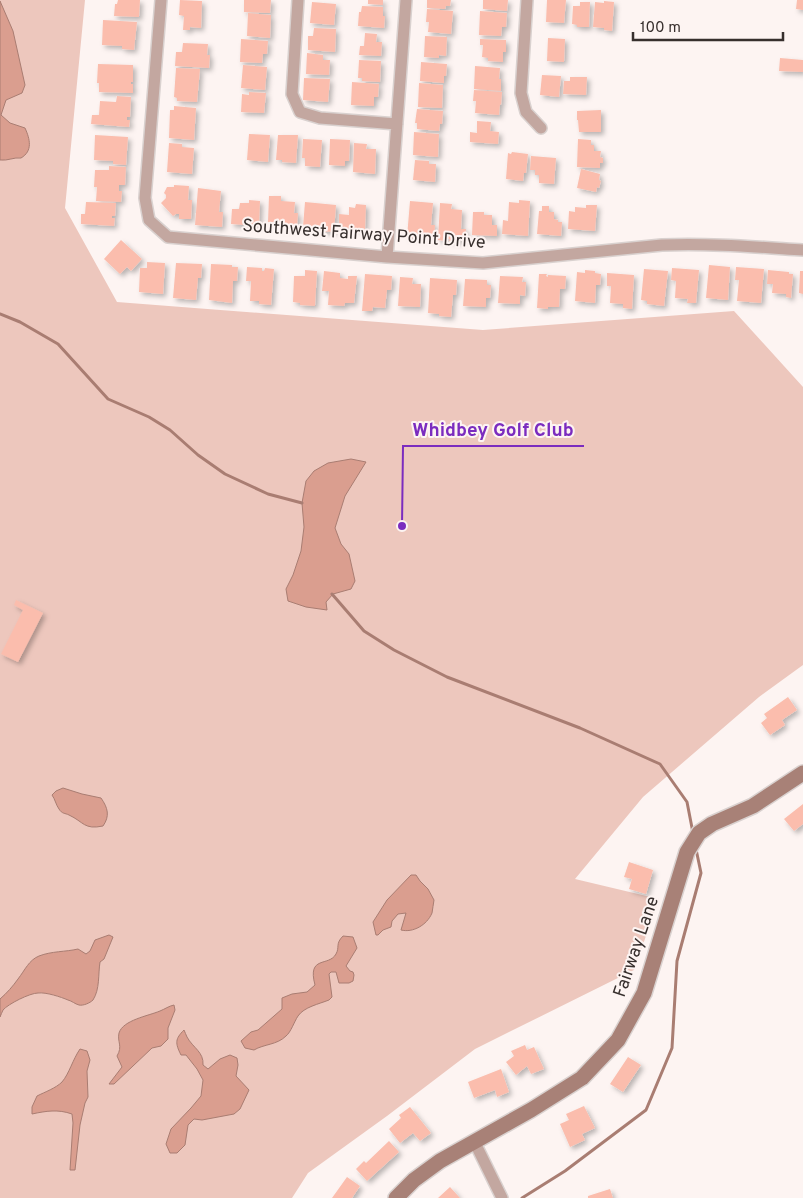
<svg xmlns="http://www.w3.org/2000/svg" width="803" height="1198" font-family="Overpass,sans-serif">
<defs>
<filter id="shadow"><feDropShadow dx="3" dy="3" stdDeviation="2.5" flood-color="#0004"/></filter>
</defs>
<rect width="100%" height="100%" fill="#fdf4f2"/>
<path fill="#edc7bd" d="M0 0H85L65 208 117 302 483 330 734 311 803 387V665L759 697 643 797 575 879 659 899 634 970 475 1049 387 1116 308 1173 292 1198H0Z"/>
<path fill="#da9e8f" stroke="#a97d72" d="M0 1 13 31 25 85 22 93 6 100 1 115 10 123 25 128C30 139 33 151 21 158 14 157 8 161 0 160Z
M351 459 366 462 345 496 335 528 341 544 349 554 355 581 351 589 333 594 326 602 327 610 306 607 288 601 286 589 293 575 301 551 304 527 302 503 306 481 314 471 328 463Z
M63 788 82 794 101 798C108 808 110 816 103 826 84 830 84 822 69 815 65 813 62 814 59 809 56 805 55 799 52 795L56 791Z
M411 875H416L420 881 428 889 434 900C433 904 433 909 432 913 427 925 413 933 401 930L406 913 398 914 392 921 391 927 383 930 378 935H376L373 922 387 900Z
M109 935 113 937 104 959 100 962C98 975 100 989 93 1000 90 1003 83 1006 79 1005 75 1004 72 1001 68 1000 61 997 46 992 38 993 30 993 8 1004 3 1010 2 1012 1 1015 0 1017V999C7 993 13 986 18 979 25 970 29 960 39 956 52 951 65 952 78 949L86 954 90 951 95 940Z
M343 936 353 937 357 948 346 966 350 971 353 972 354 975 353 981 349 983H339L336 972H331L329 974 332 997 329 1000C319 1004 304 1007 298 1016 294 1022 291 1032 286 1036 277 1045 264 1044 254 1050L245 1048 241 1041 251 1032 258 1030 282 1009V998L292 994 307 992 315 985C307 955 329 967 336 954 340 947 335 944 343 936Z
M174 1005 175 1010 168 1028V1039L161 1046 152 1048 114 1084H109L122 1067 117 1056C123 1046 117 1042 119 1033 123 1020 148 1016 160 1011 165 1009 169 1006 174 1005Z
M184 1030C185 1032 186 1035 187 1037 193 1048 204 1052 203 1065L208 1069 220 1059 230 1055 237 1058 238 1065 236 1076 249 1090 240 1109 234 1114 202 1120 194 1119 188 1125 185 1145 177 1153H170L166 1144 171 1129 191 1108 201 1096 203 1080 197 1069 186 1055H181C175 1043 175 1039 184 1030Z
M80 1049 87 1051 90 1060 87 1071 88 1097 85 1103 80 1125 75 1170H70L73 1123 72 1114C58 1109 46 1111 32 1114V1107L37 1096C45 1092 56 1088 62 1082 69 1074 73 1059 80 1049Z"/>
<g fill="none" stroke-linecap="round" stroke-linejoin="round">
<path stroke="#a97d72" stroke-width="3" d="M0 314 20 322 58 344 108 399 149 417 170 430 198 455 225 474 268 494 302 503
M332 594 364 631 394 650 447 677 580 728 660 764 687 802 693 833
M522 1198 565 1171 646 1110 672 1048 677 961 701 873 696 849"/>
</g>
<path fill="#fbbdad" filter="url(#shadow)" d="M118 0H140L139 17 114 16 115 4H117Z
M180 0 202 1 201 28 190 27V30H183L184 16 179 15Z
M244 0H271L270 13 244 12Z
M368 0H383V5L368 4Z
M427 0H451L450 6H446L445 9 427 8Z
M483 0H508L507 11 483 9Z
M547 0H566L564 23 546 22Z
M797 0H803V10L796 9Z
M604 1 614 2 612 31 604 30V28L593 27 595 2 604 3Z
M312 2 336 4 334 25 310 23Z
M580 2H590L589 27H577V25L572 24 573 6H580Z
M362 6 383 7V16H385L384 28 358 26 359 12H361Z
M427 9 453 11 451 34 428 32 429 22H426Z
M480 11 507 13 506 27H502L501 36 479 35Z
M248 13 271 15 270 38 247 36Z
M103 20 137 22 134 50 122 49V46L102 45Z
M314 28 336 29 335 52 308 50V36H313Z
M365 33 377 34 376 42H382L381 56 359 55 360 46H364Z
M425 36 447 37 446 56 439 55V58L424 57Z
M548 38 565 39 564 62 547 61Z
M241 39 268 41 267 54H263L262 63 240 62Z
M480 39 506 40V52H503V62L488 61V58L482 57 483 45H480Z
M183 43 208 44 207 55H210L209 68 175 66 176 52H182Z
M307 53 323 55V60H330L329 75 306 74Z
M780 58 803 60V72L779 71Z
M359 60 381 61 380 82 362 81V78H358Z
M421 62 447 64 446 76H444V83L420 81Z
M98 64 133 65V82H131V84H133V93L99 92V83H97Z
M243 65 267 67 265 90 241 88Z
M475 66 500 68 499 79H501V91L474 89Z
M176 68 200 69 197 102 177 101V98L174 97Z
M542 75 561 76 559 97 540 95Z
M570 77H587L586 95 563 94 564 81H570Z
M304 78 330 79 328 102 303 100Z
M352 82 379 84 378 97H374V106L351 105Z
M419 83 443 85 442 108 418 107Z
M474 90 502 92 501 105 500 104 499 115 475 113 476 101H473Z
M249 92 266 93 264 113 241 112 242 94 249 95Z
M117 96 131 97 130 117H127V120H130L129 127 91 124 92 115H99L100 101 116 102Z
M174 106 196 108 194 140 169 138 170 110H174Z
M417 109 443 111 442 124H440L439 131 417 129V123H415Z
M601 110V132H579L578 120H577V111Z
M477 121 491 122 490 131 499 132 498 144 470 142V132L477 133Z
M414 132 439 134 438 157 413 155Z
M249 134 270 135 268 162 247 160Z
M95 135 128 137 126 165 113 164V161L94 160Z
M278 135H298L296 163 282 162V160H276Z
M303 139 322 140 320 167 305 166V158H302Z
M330 139 350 140 349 161H345V166L329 165Z
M578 139 591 140V145H594V151H601L600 157 603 158V163H600V168L577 167Z
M169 143 182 144V147L194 148 192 174 167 172Z
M354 143 367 144 366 149H376L375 174 353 172Z
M512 152 528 154 526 173H524L523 181 506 179 508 153 511 154Z
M531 156 556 158 554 184 539 183V175H535V170H530Z
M415 160 429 161V164H436L435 182 413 180Z
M109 166 126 167 125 185H119V191H122L121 202 96 201 97 187H94L95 170H109Z
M581 169 600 174 599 180 601 181 599 188 597 187 596 192 577 188Z
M174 185 189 186 188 200H192L191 219H179V214H176L173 216 161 203 166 198V195L164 193 167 187H174Z
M198 188 221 191 219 212H223L222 227 195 225Z
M269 196H281V201L295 202 294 213H298L297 227H291V229L279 228 280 221H279V223L268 222Z
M249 200 260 201 259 226 231 224 232 209H239L240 203H249Z
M519 200 530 201 528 236 502 234 503 220 508 221 509 202 519 203Z
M410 201 433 203 431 225H435L434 239 418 238V236H415V238L407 237Z
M86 202 116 203 115 216H112V218H115L114 226 81 224V214H85Z
M305 202 336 205 334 232 321 231V228L303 227Z
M440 203 452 204 451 209 462 210 461 229H466L465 240H460V242L449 241 450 239H446V241L438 240Z
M356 204 366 205 365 229 339 228V214L349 215V207L355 208Z
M586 205H597L595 231 568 229 569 211 575 212V207L586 208Z
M542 206H549V212H554V219L558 220V222H562L561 236 537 234 539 211H542Z
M473 212H484V215H492V225H497V236L472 235Z
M121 240 142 259 131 271 127 267 120 274 104 259Z
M147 262 165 263 163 294 139 292 140 268H147Z
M176 263 202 264 201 278H198L196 300 173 298Z
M211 264 232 265V267H238L237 281H233L232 303 209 300Z
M709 265 730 267 728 300 706 298Z
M247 267 262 268V271H264L265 268 274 269 271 305 259 304V301H250L251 281H246Z
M736 267 764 269 761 303 737 301 739 280H735Z
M672 268 699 270 696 303H687L688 299 675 298 676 281 671 280Z
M644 269 668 271 664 306 647 304V301L641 300Z
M305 270 317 271 315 306 300 305V303L293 302 294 276H305Z
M585 270 595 271V273L601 274 600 285H596L595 303 575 301 577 272 585 273Z
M768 270 789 272V274H793L791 298 786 297V294L772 293 773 284H767Z
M324 271 340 273V278L348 279V276H357L354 303H345L344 306 328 305 329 291H322Z
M800 271H803V294L799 293Z
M607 273 634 275 632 309 623 308V304L610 303 611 286H607Z
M365 274 392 276 391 290H387L385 308 373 307 372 311H362Z
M539 274H547L546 276 548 277V275L566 276 565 289H560L559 307H548V309L537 308Z
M500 276 523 277 522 282H526L525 296 520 295V304L498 303Z
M400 277 413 278 412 284H421L420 307 398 306Z
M430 278 457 280 456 295H453L451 317 439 316V314L428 313Z
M465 279 487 280V285H491L490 298H486V307L463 306Z
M16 600 43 613 18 662 1 654 23 610 14 605Z
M788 697 797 710 782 720 785 725 770 735 761 723 767 718 764 714Z
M803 804V824L794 831 784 819Z
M629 862 653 870 646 894 629 889 632 879 624 877Z
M525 1045 527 1050 534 1047 544 1069 531 1074 527 1066 516 1075 506 1062 514 1056 511 1051Z
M628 1057 641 1065 623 1092 610 1084Z
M501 1069 509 1092 497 1097 495 1090 474 1098 468 1082Z
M584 1106 595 1128 582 1134 585 1140 570 1147 560 1124 569 1120 566 1114Z
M410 1107 431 1133 420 1141 413 1133 400 1143 389 1129 401 1118 399 1115Z
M389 1141 399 1152 367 1181 356 1169 364 1161 366 1163Z
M347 1177 360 1186 352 1198H332Z
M450 1187 460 1198H438Z
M610 1189 613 1198H588V1196Z"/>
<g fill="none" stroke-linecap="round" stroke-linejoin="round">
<g stroke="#d9d1cf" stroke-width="14">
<path id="street" d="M161 0 145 198 149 220 168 237 387 257 483 263 662 245C709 243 756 247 803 250
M298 0 292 94 300 112 320 118 397 124
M527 0 521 93 526 112 541 128
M387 257 406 0
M474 1141 502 1198"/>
</g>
<g stroke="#d9d1cf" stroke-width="18">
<path id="secondary" d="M396 1198 414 1180 440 1161 531 1110 582 1078 618 1040 644 993 687 852 699 833 712 824 753 806 803 773"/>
</g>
<use href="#street" stroke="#c3a7a0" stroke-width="11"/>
<use href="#secondary" stroke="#a88177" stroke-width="15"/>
</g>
<g text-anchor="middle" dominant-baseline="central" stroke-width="4" stroke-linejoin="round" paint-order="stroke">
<g font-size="18" fill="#372f2d" stroke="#fdf4f2">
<text transform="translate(364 235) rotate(4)">Southwest Fairway Point Drive</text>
<text transform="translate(637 947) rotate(-71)">Fairway Lane</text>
</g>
</g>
<path fill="none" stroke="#7b2cbf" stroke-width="2" d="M402 526L403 446H584"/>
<circle fill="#7b2cbf" stroke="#fdf4f2" stroke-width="2" cx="402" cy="526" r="5"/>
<g font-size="19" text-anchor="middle" font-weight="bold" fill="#7b2cbf" stroke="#fdf4f2" stroke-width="4" stroke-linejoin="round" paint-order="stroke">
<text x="493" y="436">Whidbey Golf Club</text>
</g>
<path d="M633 32v8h150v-8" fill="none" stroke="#372f2d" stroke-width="2.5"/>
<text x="640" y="32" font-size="15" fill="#372f2d" stroke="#fdf4f2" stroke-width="4" paint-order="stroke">100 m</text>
</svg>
